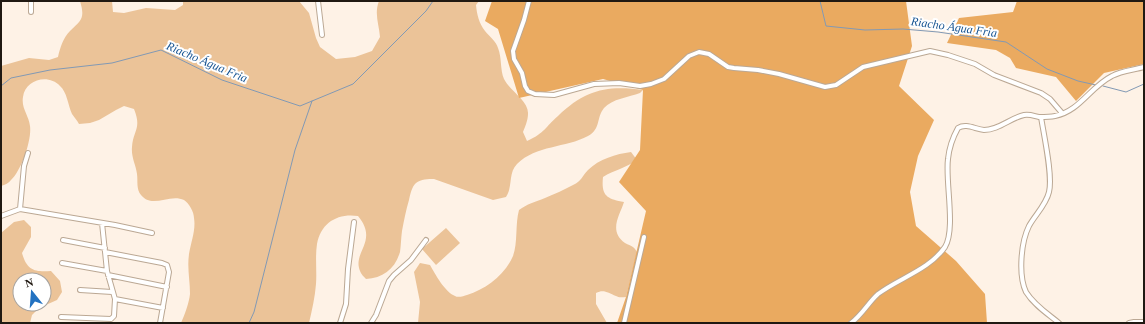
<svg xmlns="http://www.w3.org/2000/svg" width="1145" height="324" font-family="Georgia,serif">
<rect width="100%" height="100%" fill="#fef2e6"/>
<path fill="#ebc398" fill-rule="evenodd" d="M80 1H112L113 12 124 13 146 8 175 10 183 5V1H299L309 13 316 38 320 47 336 59 355 57 372 51 380 37C379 24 374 14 379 1H479L476 5C477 15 479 23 485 31 490 37 496 41 498 48 502 58 500 70 504 79 510 91 529 101 528 114 528 120 525 127 523 132L527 141C545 133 545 127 558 116 585 90 607 85 643 90L640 93C629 97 612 99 604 108 596 118 601 129 588 136 566 148 536 145 517 164 508 173 513 187 506 197L493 200 434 179C428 179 421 179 416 183 412 186 410 195 409 200 406 210 404 220 402 231 401 238 401 245 400 252 395 269 383 278 366 279 364 277 361 274 360 271 352 252 379 241 358 216 337 213 321 223 317 244 315 257 317 271 316 284 315 297 312 310 309 323H181C185 314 189 303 190 294 190 280 187 268 189 254 191 242 196 230 194 218 194 212 189 203 184 200 170 193 152 209 141 195 136 189 138 181 137 174 136 165 131 157 132 147 133 130 142 129 134 109L124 106 116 110 99 120 90 123 79 124C77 120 74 117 72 114 68 105 67 92 60 86 48 73 25 80 23 97 21 108 29 116 30 126 32 140 21 171 11 180 9 183 5 185 1 186V66L29 58 49 60 58 57C60 48 63 38 70 31 82 20 85 18 80 1Z
M631 152 637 160C626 168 614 170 603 177 601 196 607 199 624 202 620 215 608 231 625 243 632 247 633 245 637 252L626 297C623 297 619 298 616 296 608 293 604 289 596 293V304L607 323H418L420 302 414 272 420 263 430 265C435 274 445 292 455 296 458 298 464 296 467 295 486 289 505 275 513 256 518 243 515 224 519 210 527 204 535 202 545 198 554 194 564 190 573 185 582 181 582 176 588 170 599 159 616 154 631 152Z
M24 220 31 227V237L22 253C27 271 35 272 51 271L60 281 62 292 57 300 39 308 32 315 30 323H1V233L14 222ZM20 280H44V304H20Z
M446 228 460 243 436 265 422 249Z"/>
<path fill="#eaaa60" d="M492 1H906L912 46 899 86 934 120 918 156 910 192 916 226 956 261 985 294 987 323H617L626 297 646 211 619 182 640 150 643 90 603 79 519 98 498 29 485 21Z
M1017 1H1144V64L1104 73 1076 101 1056 77 1016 68 1010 58 996 50 947 43 959 18 1013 12Z"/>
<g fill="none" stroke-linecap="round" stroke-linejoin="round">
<path stroke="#8299b4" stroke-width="1" d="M820 1 826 26 865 30 903 29 938 32 1006 42 1047 69 1078 81 1096 85
M1 86 11 78 50 70 112 63 161 50 222 80 300 106 353 84 426 11 433 1
M1103 86 1126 92 1144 84
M249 323 254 312 295 150 312 101"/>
<g stroke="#bba894" stroke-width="6">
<path id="street" d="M318 1 322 35
M529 1 524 20 513 51 514 59 522 73 525 86 528 91 535 94 554 95 594 84 619 83 640 86 651 84 664 79 689 56 699 52 709 54 728 67 734 68 758 70 779 74 825 87 836 85 863 67 930 51 948 55 975 64 994 75 1041 93 1050 99 1062 113
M31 12V1
M1041 117C1044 136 1053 176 1049 192 1046 205 1035 215 1029 226 1021 242 1018 275 1026 292 1034 305 1048 314 1059 323
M20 209 24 166 28 153
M1 216 20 209 115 225 152 233
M63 240 105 248
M105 252 162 263 167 265 169 272 160 323
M62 263 107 271
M108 275 167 287
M80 290 112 292
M115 299 163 308
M61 317 111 319 114 316 115 299 107 271 102 223
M340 323 346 304 348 269 354 222
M371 323 376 315 389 281 394 275 411 260 426 240
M624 323 644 237
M851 323C862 315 868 303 878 294 899 278 929 270 945 247 956 229 945 181 948 159 949 149 953 137 958 128 966 123 975 129 984 130 999 130 1010 118 1024 115 1030 114 1034 116 1039 117 1044 117 1050 117 1055 116 1080 111 1090 87 1112 76 1121 71 1133 70 1144 67
M1129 323 1134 322H1144"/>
</g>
<use href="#street" stroke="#fff" stroke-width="4"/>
</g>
<g text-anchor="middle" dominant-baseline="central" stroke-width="4" stroke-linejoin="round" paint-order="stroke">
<g font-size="12" font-style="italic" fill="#175492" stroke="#fff">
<text transform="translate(954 27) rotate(8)">Riacho Água Fria</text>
<text transform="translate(207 62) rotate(23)">Riacho Água Fria</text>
</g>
</g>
<rect width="1145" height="324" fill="none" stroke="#201912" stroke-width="4"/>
<g transform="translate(32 292) rotate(343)"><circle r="19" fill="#ffffff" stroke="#a6a3a0"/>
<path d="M0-3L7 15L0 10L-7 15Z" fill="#2372c1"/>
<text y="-6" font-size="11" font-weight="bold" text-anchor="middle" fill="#201912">N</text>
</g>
</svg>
